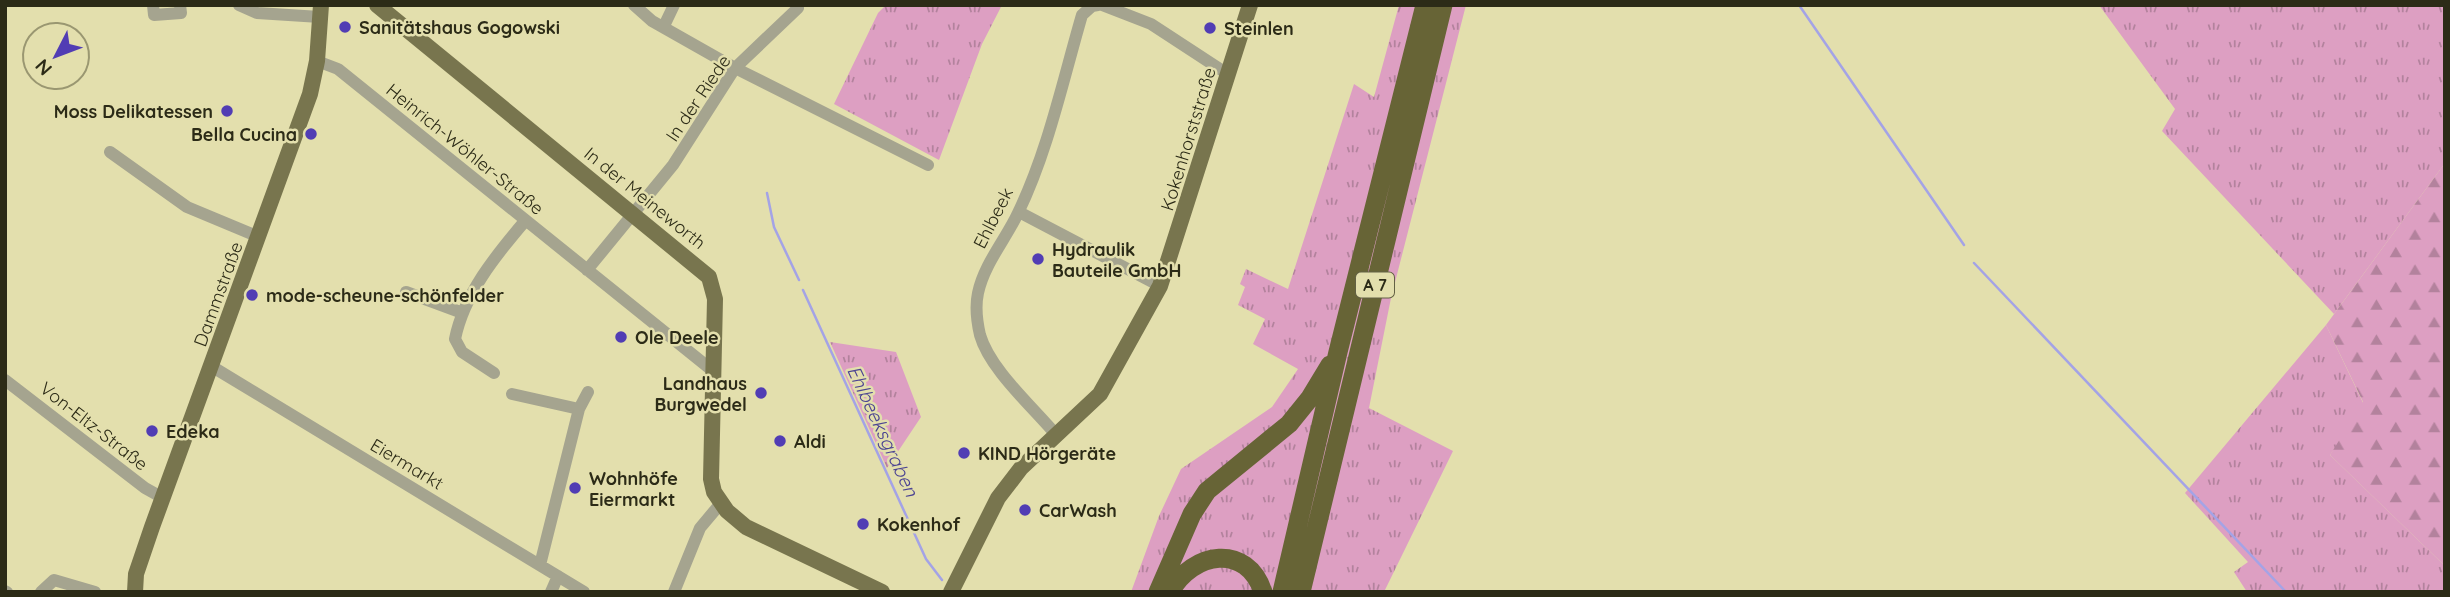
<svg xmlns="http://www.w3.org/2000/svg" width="2450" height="597" font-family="Quicksand,sans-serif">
<defs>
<pattern id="grass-tufts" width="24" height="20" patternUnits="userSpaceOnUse" patternTransform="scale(1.75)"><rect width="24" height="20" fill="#dd9fc2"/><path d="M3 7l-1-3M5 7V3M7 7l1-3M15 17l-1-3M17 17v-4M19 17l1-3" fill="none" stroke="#b3829d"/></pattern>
<pattern id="forest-firs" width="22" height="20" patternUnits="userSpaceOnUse" patternTransform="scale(1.75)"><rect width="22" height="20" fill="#dd9fc2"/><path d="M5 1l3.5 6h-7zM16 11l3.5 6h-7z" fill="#b3829d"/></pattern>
</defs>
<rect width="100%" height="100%" fill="#e3dfad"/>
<path fill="url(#grass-tufts)" d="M886 5H1002L982 44 939 160 834 104 878 13Z
M1399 5H1466L1391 298 1369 408 1453 451 1384 592H1131L1159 516 1181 469 1272 407 1298 369 1253 344 1265 319 1238 305 1245 287 1240 284 1246 269 1288 289 1354 84 1374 97Z
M2099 5H2445V163L2334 314 2162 131 2175 109Z
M2326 325 2365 407 2330 455 2445 566V592H2247L2234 572 2248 562 2185 493Z
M830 342 896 352 921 417 887 468Z"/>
<path fill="url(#forest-firs)" d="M2445 163V566L2330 455 2363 402 2326 325Z"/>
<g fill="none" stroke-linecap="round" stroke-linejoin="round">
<path stroke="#a4a3e6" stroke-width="2.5" d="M1799 5 1964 245
M767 193 774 227 799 280
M1974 263 2286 592
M803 290 926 559 942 580"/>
<path stroke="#a5a48f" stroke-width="12" d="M153 5 154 15 181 13 180 5
M239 5 257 13 320 17
M634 5 652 21 735 68 928 165
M1102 5 1151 24 1229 75
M664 26 674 5
M317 61 338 69 713 371
M110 152 187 207 259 237
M1019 212 1160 286
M587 270 673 165 735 68 798 8 797 5
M406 292 460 312
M211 366 584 592
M494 373 462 352 455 339C464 294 496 255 525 221
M5 380 145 488 163 498
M512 394 579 409 540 565
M579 409 588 392
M1057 436C1034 408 990 370 980 335 977 322 975 307 978 293 984 264 1006 239 1018 213 1048 151 1063 80 1082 15L1092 6 1098 5
M5 591 7 592
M41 592 54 580 95 592
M551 592 558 576
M674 592 700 528 721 503"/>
<path stroke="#78754e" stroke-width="16" d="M377 5 709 277 715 299 711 479 714 492 727 511 746 527 882 592
M135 592 136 574 152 527 310 94 317 61 321 5
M951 592 998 498 1021 468 1100 394 1160 286 1250 5"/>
<path stroke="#676436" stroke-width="19" d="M1158 592 1192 514 1207 491 1289 424 1310 398 1330 365
M1170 592C1193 551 1247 543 1263 592
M1282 592 1338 352 1425 5
M1301 592 1443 5"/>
</g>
<g fill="#513db4" stroke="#e3dfad" stroke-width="2.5">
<circle cx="345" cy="27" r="7"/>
<circle cx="1210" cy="28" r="7"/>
<circle cx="227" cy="111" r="7"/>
<circle cx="311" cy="134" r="7"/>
<circle cx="1038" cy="259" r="7"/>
<circle cx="252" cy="295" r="7"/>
<circle cx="621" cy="337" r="7"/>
<circle cx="761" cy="393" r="7"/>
<circle cx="152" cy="431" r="7"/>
<circle cx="780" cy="441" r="7"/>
<circle cx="964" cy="453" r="7"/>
<circle cx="575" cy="488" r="7"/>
<circle cx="1025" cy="510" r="7"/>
<circle cx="863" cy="524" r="7"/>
</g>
<g text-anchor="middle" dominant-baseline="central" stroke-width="5" stroke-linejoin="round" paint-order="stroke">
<rect fill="#e3dfad" stroke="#636144" stroke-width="2" x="1356" y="272.5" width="38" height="25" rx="5"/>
<g font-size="16" font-weight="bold" fill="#2c2b17">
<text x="1375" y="285">A 7</text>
</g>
<g font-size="18" font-weight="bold" fill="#2c2b17" stroke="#e3dfad" text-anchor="start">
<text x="359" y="27">Sanitätshaus Gogowski</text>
<text x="1224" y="28">Steinlen</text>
<text x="213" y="111" text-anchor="end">Moss Delikatessen</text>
<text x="297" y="134" text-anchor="end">Bella Cucina</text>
<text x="1052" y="249">Hydraulik<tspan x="1052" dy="21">Bauteile GmbH</tspan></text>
<text x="266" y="295">mode-scheune-schönfelder</text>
<text x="635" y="337">Ole Deele</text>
<text x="747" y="383" text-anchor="end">Landhaus<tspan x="747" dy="21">Burgwedel</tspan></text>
<text x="166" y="431">Edeka</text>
<text x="794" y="441">Aldi</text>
<text x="978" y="453">KIND Hörgeräte</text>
<text x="589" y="478">Wohnhöfe<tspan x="589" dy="21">Eiermarkt</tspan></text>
<text x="1039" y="510">CarWash</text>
<text x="877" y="524">Kokenhof</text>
</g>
<g font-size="18" fill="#2c2b17" stroke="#e3dfad">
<text transform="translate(698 98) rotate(-56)">In der Riede</text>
<text transform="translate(1188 139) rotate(-73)">Kokenhorststraße</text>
<text transform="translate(465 149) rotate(39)">Heinrich-Wöhler-Straße</text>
<text transform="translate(645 198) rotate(39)">In der Meineworth</text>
<text transform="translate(993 218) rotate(-63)">Ehlbeek</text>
<text transform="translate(218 294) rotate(-70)">Dammstraße</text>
<text transform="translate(94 426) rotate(38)">Von-Eltz-Straße</text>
<text transform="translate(407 464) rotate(31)">Eiermarkt</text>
</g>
<g font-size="19" font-style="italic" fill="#4b4392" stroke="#e3dfad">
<text transform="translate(883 431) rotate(65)">Ehlbeeksgraben</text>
</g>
</g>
<rect width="2450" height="597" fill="none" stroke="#2c2b17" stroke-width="14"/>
<g transform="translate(56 56) rotate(228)"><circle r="33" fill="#e3dfad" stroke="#9a9771" stroke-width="2"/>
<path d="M0-5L12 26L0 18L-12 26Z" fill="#513db4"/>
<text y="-10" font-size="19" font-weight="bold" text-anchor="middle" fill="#2c2b17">N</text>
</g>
</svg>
